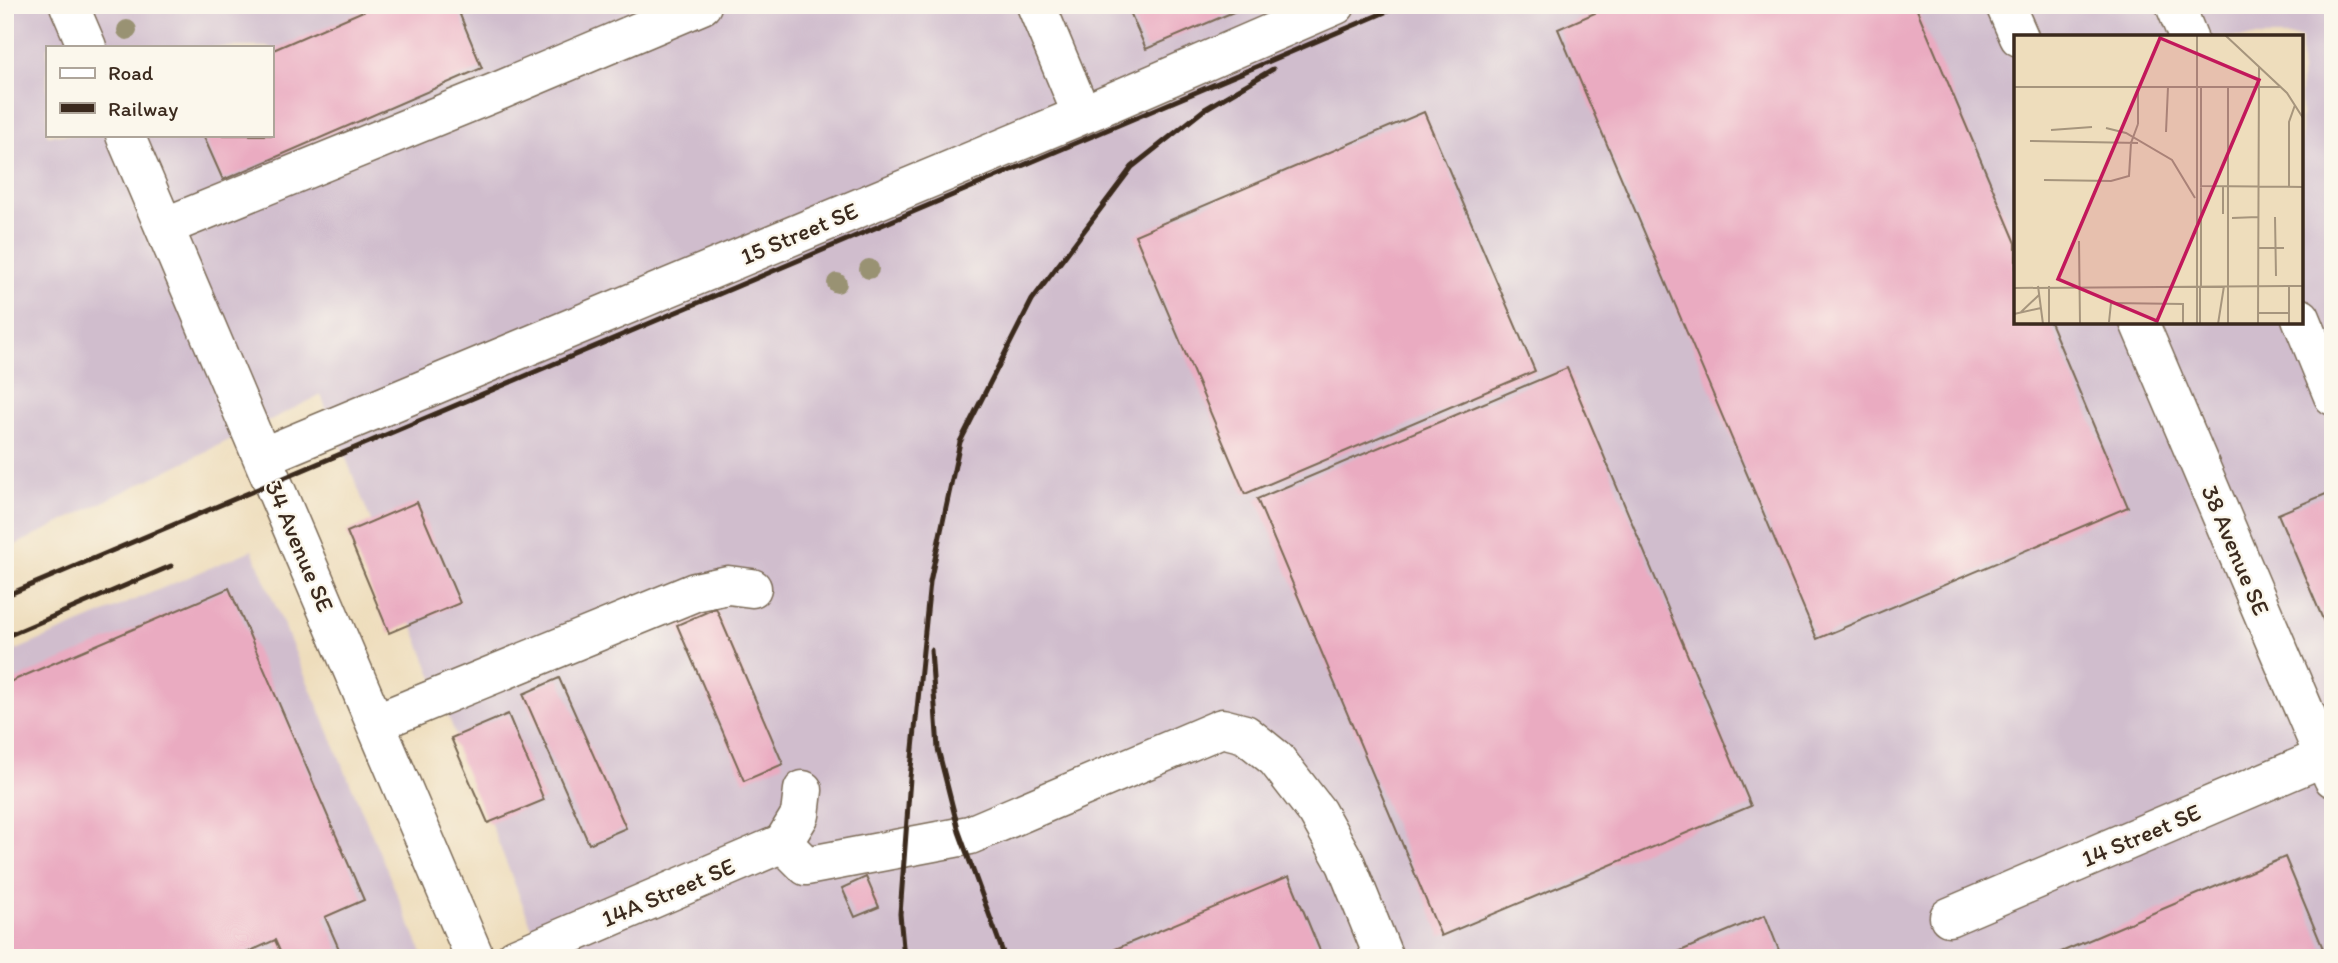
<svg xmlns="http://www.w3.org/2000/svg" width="2338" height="963" font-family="Itim,sans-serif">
<rect width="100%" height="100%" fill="#fbf7ec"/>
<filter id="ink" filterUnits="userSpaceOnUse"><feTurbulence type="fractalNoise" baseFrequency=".0143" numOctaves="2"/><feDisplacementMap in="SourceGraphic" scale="14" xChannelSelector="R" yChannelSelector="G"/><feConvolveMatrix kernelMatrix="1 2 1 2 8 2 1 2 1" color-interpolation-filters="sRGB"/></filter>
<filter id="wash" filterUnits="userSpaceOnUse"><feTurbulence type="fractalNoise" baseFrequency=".00686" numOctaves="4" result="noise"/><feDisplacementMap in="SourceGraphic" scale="28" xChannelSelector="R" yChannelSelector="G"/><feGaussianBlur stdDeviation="1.57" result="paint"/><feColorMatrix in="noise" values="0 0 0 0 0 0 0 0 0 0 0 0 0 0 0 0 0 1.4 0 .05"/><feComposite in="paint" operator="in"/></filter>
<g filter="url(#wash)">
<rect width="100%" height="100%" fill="#eeddbc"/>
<path fill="#d0bdcd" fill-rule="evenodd" d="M5 5H2333V958H544L321 395 5 550ZM2016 37H2301V322H2016ZM47 47H271V135H47Z
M252 550 424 958H5V655Z"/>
<g id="blocks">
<path fill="#eaabc1" d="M377 5H456L482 68 223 180 203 135H271V51Z
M1127 5H1250L1146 49Z
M1613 5H1915L2016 243V322H2050L2128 507 1817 639 1558 29Z
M1424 112 1535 371 1245 494 1135 235Z
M1567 368 1751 806 1441 936 1257 499Z
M2333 491V643L2278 514Z
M417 502 460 603 389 633 347 532Z
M229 588 364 900 325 917 339 949 318 958H283L275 940 235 958H5V684Z
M716 608 783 764 744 781 677 625Z
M559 678 626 828 589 844 523 694Z
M508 714 544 800 488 823 451 738Z
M2285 857 2327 958H2047Z
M1289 876 1323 958H1094Z
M866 877 879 907 855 917 842 888Z
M1765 915 1782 958H1664Z"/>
</g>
</g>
<g filter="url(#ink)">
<use href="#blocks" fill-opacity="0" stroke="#7a6955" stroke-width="2"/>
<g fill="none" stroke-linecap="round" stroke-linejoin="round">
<g stroke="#7a6955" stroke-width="41">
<path id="minor" d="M69 5 87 47
M1036 5 1082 115
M2005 5 2019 37
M2175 5 2188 37
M125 135 475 958
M164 227 501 90 702 5
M2301 318 2333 396
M2139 322 2333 778
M262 457 1082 115 1336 5
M375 723 695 592 728 585 752 588
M783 843 806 866 970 835 1222 728 1245 734 1276 759 1317 812 1346 864 1384 958
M783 843 800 815 803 790
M1949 917 2333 753
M515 958 783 843"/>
</g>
<use href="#minor" stroke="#fff" stroke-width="38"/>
<path stroke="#3b2a1e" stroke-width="5" d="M5 596 1402 5
M5 637 171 566
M931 650 938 749 959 832 1005 958
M904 958 900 914 905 847 910 778 930 582 960 442 1032 300 1132 167 1205 109 1273 69"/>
</g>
<g fill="#999273">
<circle cx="127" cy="30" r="10"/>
<circle cx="869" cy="269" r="10"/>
<circle cx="837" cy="283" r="10"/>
</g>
</g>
<g text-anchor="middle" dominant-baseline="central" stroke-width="5" stroke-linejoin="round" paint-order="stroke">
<g font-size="24" fill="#3b2a1e" stroke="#fbf7ec">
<text transform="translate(799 233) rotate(-23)">15 Street SE</text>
<text transform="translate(300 546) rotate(67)">34 Avenue SE</text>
<text transform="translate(2236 550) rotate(67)">38 Avenue SE</text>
<text transform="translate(2141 835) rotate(-23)">14 Street SE</text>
<text transform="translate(668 892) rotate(-23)">14A Street SE</text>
</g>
</g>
<g transform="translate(2014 35)">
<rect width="289" height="289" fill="#eeddbc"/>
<path fill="none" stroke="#a6957d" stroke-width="2" d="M211 0 273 58 289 83M0 52H266M124 52V89M187 52V251M92 93 112 98 158 125 181 163M37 95 78 92M152 97 154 52M16 106 124 108M30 145 97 146 115 141 117 108 124 89M186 151 289 152M275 152V87L281 70M209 179V152M261 182 262 241M218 183 244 182M65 206 66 289M244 213H270M24 251 29 289M186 251V289M275 251V289M0 253 289 251M7 277 25 260M244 278H275M0 279 27 273M95 287 97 268 169 269V289M35 289V251M84 289H120M183 289V0M204 289 210 251M214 289V52M244 289 245 31"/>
<path fill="#c2185b" fill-opacity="0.15" stroke="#c2185b" stroke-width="3.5" d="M146 3 245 45 143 286 44 244Z"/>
<rect width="289" height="289" fill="none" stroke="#3b2a1e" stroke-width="3.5"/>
</g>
<rect width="2338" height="963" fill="none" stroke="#fbf7ec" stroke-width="28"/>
<rect x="46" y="46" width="228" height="91" fill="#fbf7ec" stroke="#aea59a" stroke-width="2"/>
<rect x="60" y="68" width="35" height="10" fill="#ffffff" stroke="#aea59a" stroke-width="2"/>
<text x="108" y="80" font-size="21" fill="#3b2a1e">Road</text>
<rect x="60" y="103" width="35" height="10" fill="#3b2a1e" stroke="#aea59a" stroke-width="2"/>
<text x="108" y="116" font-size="21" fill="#3b2a1e">Railway</text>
</svg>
